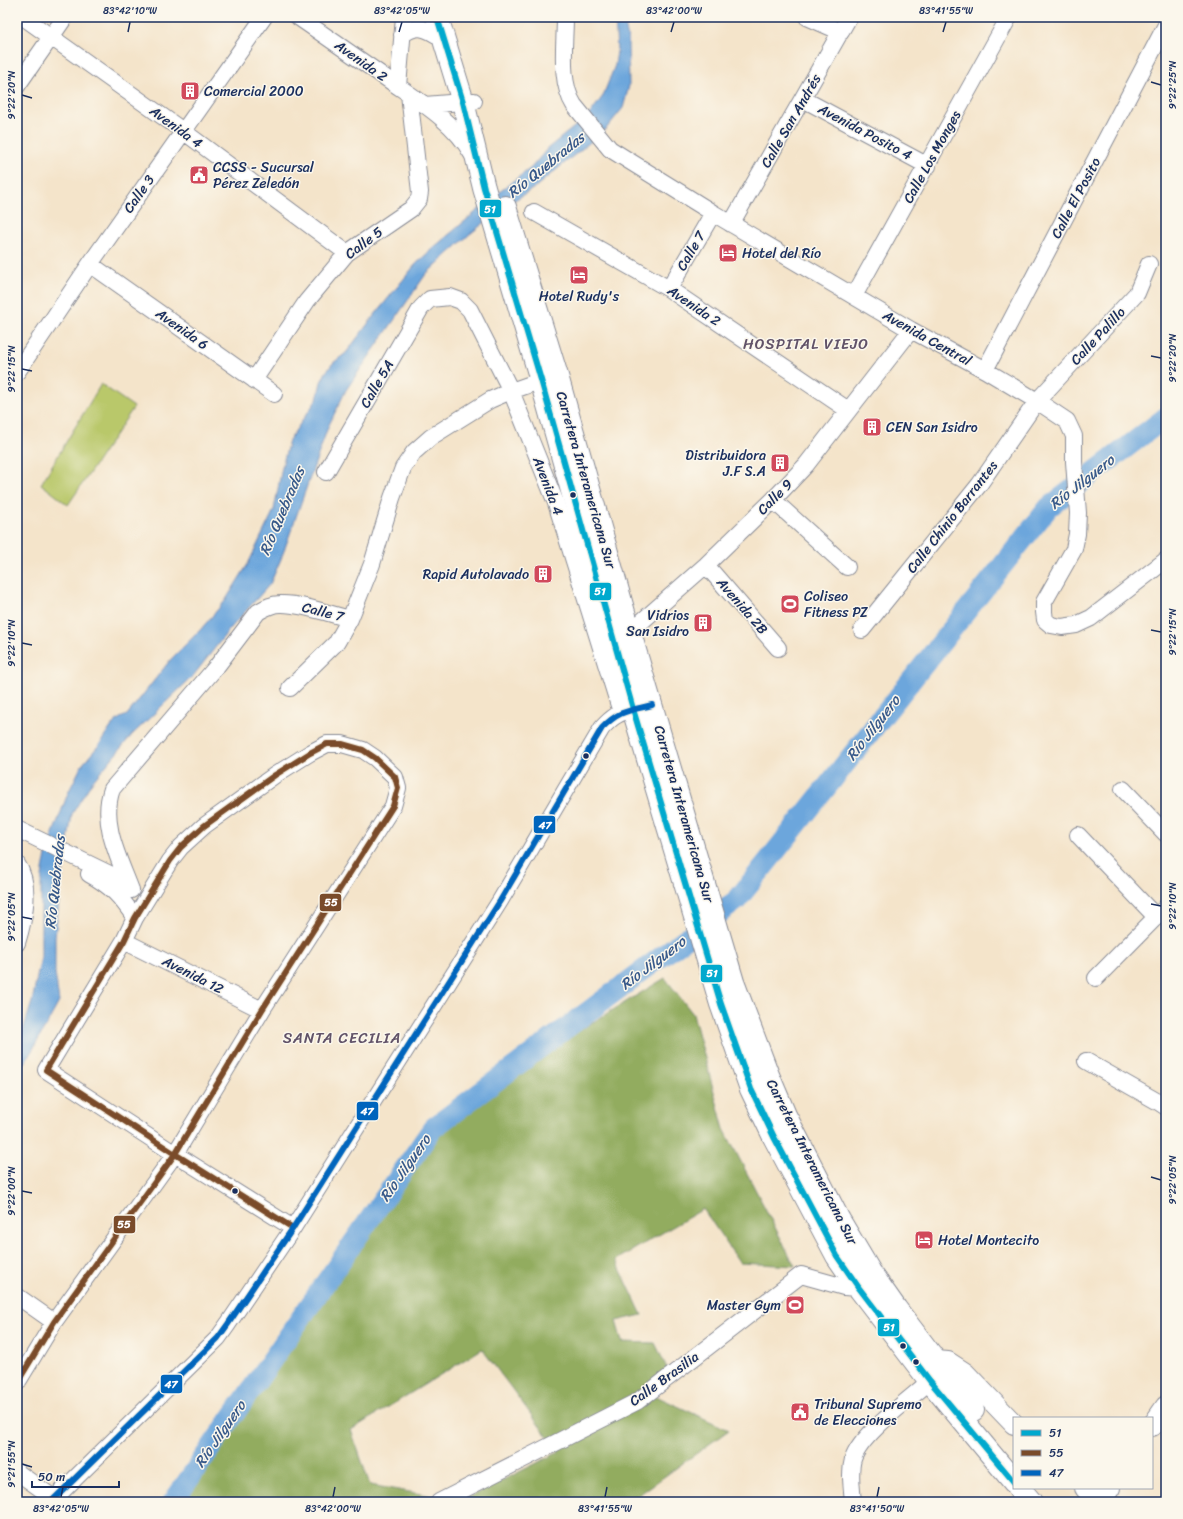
<svg xmlns="http://www.w3.org/2000/svg" width="1183" height="1519" font-family="Sriracha,sans-serif">
<rect width="100%" height="100%" fill="#fbf7ec"/>
<filter id="ink" filterUnits="userSpaceOnUse"><feTurbulence type="fractalNoise" baseFrequency=".025" numOctaves="2"/><feDisplacementMap in="SourceGraphic" scale="8" xChannelSelector="R" yChannelSelector="G"/><feConvolveMatrix kernelMatrix="1 2 1 2 8 2 1 2 1" color-interpolation-filters="sRGB"/></filter>
<filter id="wash" filterUnits="userSpaceOnUse"><feTurbulence type="fractalNoise" baseFrequency=".012" numOctaves="4" result="noise"/><feDisplacementMap in="SourceGraphic" scale="16" xChannelSelector="R" yChannelSelector="G"/><feGaussianBlur stdDeviation="0.9" result="paint"/><feColorMatrix in="noise" values="0 0 0 0 0 0 0 0 0 0 0 0 0 0 0 0 0 1.4 0 .05"/><feComposite in="paint" operator="in"/></filter>
<g filter="url(#wash)">
<rect width="100%" height="100%" fill="#f4e4ca"/>
<path fill="#b9c86b" stroke="#6a7c64" d="M101 384 134 407 68 505 41 484Z"/>
<path fill="#92ac5f" stroke="#566e5e" fill-rule="evenodd" d="M665 978 693 1014 724 1129 795 1266 740 1263 703 1209 616 1260 642 1315 616 1321 622 1342 655 1343 668 1370 643 1390 729 1430 629 1502H173L433 1128 490 1085ZM482 1349 559 1452 461 1501 370 1485 351 1430Z"/>
<path fill="#6ca6dc" stroke="#446a9d" d="M615 17H624L628 40 629 86 623 108 605 130 534 188 507 205 470 234 426 274 346 390 328 427 281 559 270 584 229 630 193 676 132 735 92 782 72 814 60 892 55 938V973L59 1002 33 1049 17 1074V1041L22 1034 32 1002 41 957V884L44 864 48 847 68 793 82 765 99 745 113 724 120 718 127 715 171 659 201 629 225 601 248 564 274 510 282 467 289 440 317 399 321 382 326 372 333 363 346 353 373 317 415 265 433 248 509 184 531 168 548 148 589 115 603 96 615 65 617 51Z"/>
<g fill="none" stroke-linecap="round" stroke-linejoin="round">
<path stroke="#6ca6dc" stroke-width="21" d="M173 1502 433 1128 737 900 1049 507 1166 417"/>
</g>
</g>
<g filter="url(#ink)">
<g fill="none" stroke-linecap="round" stroke-linejoin="round">
<g stroke="#888a94" stroke-width="18">
<path id="minor" d="M23 17 183 131 347 253
M298 17C327 37 357 58 386 78 417 100 453 120 472 154
M565 17C565 45 559 81 574 105L610 149 713 213 911 330 985 370 1037 401 1067 421 1074 436V462L1078 513 1077 534 1074 549 1044 602V612L1045 620 1051 625 1062 627 1076 625 1091 618 1166 560
M807 17 841 32
M402 35C419 23 427 29 443 39
M17 86 65 17
M398 86 404 17
M803 99 928 166
M425 105 474 101
M534 212 669 289 848 410
M731 224 849 17
M90 264 274 394
M669 289 713 213
M854 296 1009 17
M985 370 1166 25
M17 372 90 264 264 17
M254 380 307 301 347 253 411 209 419 199 420 192 409 94
M326 472 421 308 430 299 450 297 461 301 470 310 511 391 556 503 621 712
M773 500 847 567
M706 565 778 648
M862 630 979 485 1037 401 1137 293 1149 264
M620 633 629 630 640 623 706 565 773 500 806 465 911 330
M290 688 337 642 350 619 372 564 392 498 403 468 414 452 431 437 490 400 511 391 551 377
M1123 789 1166 834
M17 829 118 878 131 890
M1078 835 1156 917
M17 864C32 886 24 920 17 943
M89 874C111 886 121 897 135 918
M131 890C119 858 100 823 112 789L217 666 258 612C265 608 271 604 280 604 300 603 330 614 350 619
M124 941 262 1010
M1096 978 1166 907
M1086 1061 1160 1103 1166 1107
M17 1296 54 1322
M17 1383 54 1322 175 1154 262 1010 393 806 398 788 395 777 375 758 363 750 342 744H327L310 753 275 775 204 826 181 847 170 861 135 918 124 941 46 1070 175 1154 293 1228
M17 1472 55 1499
M51 1502 218 1338 228 1324 293 1228 500 901 602 728C612 717 618 713 633 709
M439 1502 638 1401 801 1275 844 1287 859 1288
M853 1502C852 1488 849 1473 853 1459 861 1434 910 1399 930 1381"/>
</g>
<g stroke="#888a94" stroke-width="22">
<path id="major" d="M936 1361 948 1362 965 1373 1014 1424
M1152 1426 1166 1406
M1085 1488 1097 1502
M1100 1502 1110 1488"/>
</g>
<g stroke="#888a94" stroke-width="24">
<path id="highway" d="M437 17 463 102 484 188 541 380 633 709 721 1004 751 1089 774 1137 837 1256 859 1288 930 1381 1014 1482
M505 207 557 376 629 630 733 982 768 1075 785 1115 839 1220 870 1272 896 1309 973 1410
M1019 1488 1031 1502"/>
</g>
<use href="#minor" stroke="#fff" stroke-width="16"/>
<use href="#major" stroke="#fff" stroke-width="20"/>
<use href="#highway" stroke="#fff" stroke-width="22"/>
<g stroke="#fbf7ec" stroke-width="9">
<path id="bus-1" d="M437 17 463 102 484 188 541 380 633 709 721 1004 751 1089 774 1137 837 1256 859 1288 930 1381 1014 1482"/>
</g>
<g stroke="#fbf7ec" stroke-width="9">
<path id="bus-2" d="M17 1383 54 1322 175 1154 262 1010 393 806 398 788 395 777 375 758 363 750 342 744H327L310 753 275 775 204 826 181 847 170 861 135 918 124 941 46 1070 175 1154 293 1228"/>
</g>
<g stroke="#fbf7ec" stroke-width="9">
<path id="bus-3" d="M51 1502 218 1338 228 1324 293 1228 500 901 602 728C620 710 628 711 652 705"/>
</g>
<use href="#bus-1" stroke="#00a9ce" stroke-width="6"/>
<use href="#bus-2" stroke="#7a4b2a" stroke-width="6"/>
<use href="#bus-3" stroke="#0065bd" stroke-width="6"/>
</g>
</g>
<path fill="none" stroke="#1b2f5e" stroke-width="1.5" d="M128 32 130 22M399 32 402 22M671 32 674 22M943 32 946 22M1151 82 1161 85M22 95 32 98M1151 356 1161 358M22 369 32 371M1151 630 1161 632M22 643 32 645M1151 904 1161 906M22 917 32 919M1151 1177 1161 1180M22 1191 32 1193M22 1464 32 1467M61 1497 63 1487M333 1497 335 1487M605 1497 607 1487M877 1497 879 1487"/>
<defs>
<g id="building-square" transform="scale(1)"><rect x="-9" y="-9" width="18" height="18" rx="4" fill="#d1495b" stroke="#fbf7ec"/><path d="M-4-6H4V6H1V3H-1V6H-4ZM-2.5-4.3h1.7v1.8h-1.7ZM.8-4.3h1.7v1.8H.8ZM-2.5-1h1.7V.8h-1.7ZM.8-1h1.7V.8H.8Z" fill="#fff"/></g>
<g id="civic-square" transform="scale(1)"><rect x="-9" y="-9" width="18" height="18" rx="4" fill="#d1495b" stroke="#fbf7ec"/><path d="M-.6-6.5H3V-4.5H.6V-3L4-1V1h2V6H-6V1h2V-1L-.6-3ZM-1.2 2.5V6h2.4V2.5Z" fill="#fff"/></g>
<g id="hotel-square" transform="scale(1)"><rect x="-9" y="-9" width="18" height="18" rx="4" fill="#d1495b" stroke="#fbf7ec"/><path d="M-6-4.5h1.5V1H6V5H4.5V3h-9V5H-6ZM-4 0a1.8 1.8 0 1 1 3.6 0ZM.5 0V-2.5h3Q6-2.5 6 0Z" fill="#fff"/></g>
<g id="stadium-square" transform="scale(1)"><rect x="-9" y="-9" width="18" height="18" rx="4" fill="#d1495b" stroke="#fbf7ec"/><path d="M0-5a6.5 5 0 1 0 0 10a6.5 5 0 1 0 0-10ZM-3.5-1.8h7v3.6h-7Z" fill="#fff"/></g>
</defs>
<g fill-rule="evenodd">
<use href="#building-square" x="190" y="91"/>
<use href="#civic-square" x="199" y="175"/>
<use href="#hotel-square" x="728" y="253"/>
<use href="#hotel-square" x="579" y="275"/>
<use href="#building-square" x="872" y="427"/>
<use href="#building-square" x="780" y="463"/>
<use href="#building-square" x="543" y="574"/>
<use href="#stadium-square" x="790" y="604"/>
<use href="#building-square" x="703" y="623"/>
<use href="#hotel-square" x="924" y="1240"/>
<use href="#stadium-square" x="795" y="1305"/>
<use href="#civic-square" x="800" y="1412"/>
</g>
<g fill="#1b2f5e" stroke="#fbf7ec" stroke-width="1.5">
<circle cx="573" cy="495" r="3.5"/>
<circle cx="586" cy="756" r="3.5"/>
<circle cx="235" cy="1191" r="3.5"/>
<circle cx="903" cy="1346" r="3.5"/>
<circle cx="916" cy="1362" r="3.5"/>
</g>
<g text-anchor="middle" dominant-baseline="central" stroke-width="3" stroke-linejoin="round" paint-order="stroke">
<g font-size="14" fill="#1b2f5e" stroke="#fbf7ec">
<text transform="translate(361 61) rotate(35)">Avenida 2</text>
<text transform="translate(791 121) rotate(-60)">Calle San Andrés</text>
<text transform="translate(176 127) rotate(36)">Avenida 4</text>
<text transform="translate(865 132) rotate(28)">Avenida Posito 4</text>
<text transform="translate(932 157) rotate(-61)">Calle Los Monges</text>
<text transform="translate(139 194) rotate(-55)">Calle 3</text>
<text transform="translate(1076 198) rotate(-62)">Calle El Posito</text>
<text transform="translate(364 243) rotate(-37)">Calle 5</text>
<text transform="translate(691 251) rotate(-60)">Calle 7</text>
<text transform="translate(694 306) rotate(34)">Avenida 2</text>
<text transform="translate(182 329) rotate(35)">Avenida 6</text>
<text transform="translate(1098 336) rotate(-47)">Calle Palillo</text>
<text transform="translate(927 338) rotate(29)">Avenida Central</text>
<text transform="translate(377 384) rotate(-60)">Calle 5A</text>
<text transform="translate(586 480) rotate(74)">Carretera Interamericana Sur</text>
<text transform="translate(548 486) rotate(69)">Avenida 4</text>
<text transform="translate(775 497) rotate(-45)">Calle 9</text>
<text transform="translate(952 517) rotate(-52)">Calle Chinio Barrantes</text>
<text transform="translate(742 606) rotate(49)">Avenida 2B</text>
<text transform="translate(323 612) rotate(14)">Calle 7</text>
<text transform="translate(684 814) rotate(74)">Carretera Interamericana Sur</text>
<text transform="translate(193 975) rotate(27)">Avenida 12</text>
<text transform="translate(812 1162) rotate(63)">Carretera Interamericana Sur</text>
<text transform="translate(664 1379) rotate(-36)">Calle Brasilia</text>
</g>
<g font-size="14" fill="#1b2f5e" stroke="#fbf7ec" text-anchor="start">
<text x="204" y="91">Comercial 2000</text>
<text x="213" y="167">CCSS - Sucursal<tspan x="213" dy="16">Pérez Zeledón</tspan></text>
<text x="742" y="253">Hotel del Río</text>
<text x="579" y="296" text-anchor="middle">Hotel Rudy's</text>
<text x="886" y="427">CEN San Isidro</text>
<text x="766" y="455" text-anchor="end">Distribuidora<tspan x="766" dy="16">J.F S.A</tspan></text>
<text x="529" y="574" text-anchor="end">Rapid Autolavado</text>
<text x="804" y="596">Coliseo<tspan x="804" dy="16">Fitness PZ</tspan></text>
<text x="689" y="615" text-anchor="end">Vidrios<tspan x="689" dy="16">San Isidro</tspan></text>
<text x="938" y="1240">Hotel Montecito</text>
<text x="781" y="1305" text-anchor="end">Master Gym</text>
<text x="814" y="1404">Tribunal Supremo<tspan x="814" dy="16">de Elecciones</tspan></text>
</g>
<g font-size="15" font-style="italic" fill="#37598a" stroke="#fbf7ec">
<text transform="translate(546 165) rotate(-39)">Río Quebradas</text>
<text transform="translate(1082 482) rotate(-38)">Río Jilguero</text>
<text transform="translate(282 511) rotate(-67)">Río Quebradas</text>
<text transform="translate(873 728) rotate(-52)">Río Jilguero</text>
<text transform="translate(55 882) rotate(-84)">Río Quebradas</text>
<text transform="translate(653 963) rotate(-37)">Río Jilguero</text>
<text transform="translate(405 1168) rotate(-55)">Río Jilguero</text>
<text transform="translate(220 1434) rotate(-55)">Río Jilguero</text>
</g>
<g font-size="15" letter-spacing="1" fill="#615268" stroke="#fbf7ec">
<text x="806" y="344">HOSPITAL VIEJO</text>
<text x="342" y="1038">SANTA CECILIA</text>
</g>
</g>
<g stroke="#fbf7ec" stroke-width="1.5">
<rect x="479" y="199" width="23" height="19" rx="4" fill="#00a9ce"/>
<rect x="589" y="582" width="23" height="19" rx="4" fill="#00a9ce"/>
<rect x="533" y="815" width="23" height="19" rx="4" fill="#0065bd"/>
<rect x="319" y="893" width="23" height="19" rx="4" fill="#7a4b2a"/>
<rect x="700" y="964" width="23" height="19" rx="4" fill="#00a9ce"/>
<rect x="356" y="1101" width="23" height="20" rx="4" fill="#0065bd"/>
<rect x="113" y="1215" width="23" height="19" rx="4" fill="#7a4b2a"/>
<rect x="877" y="1318" width="23" height="19" rx="4" fill="#00a9ce"/>
<rect x="160" y="1374" width="23" height="20" rx="4" fill="#0065bd"/>
</g>
<g font-size="11" text-anchor="middle" font-weight="bold" fill="#fff">
<text x="490" y="213">51</text>
<text x="600" y="595">51</text>
<text x="545" y="829">47</text>
<text x="331" y="906">55</text>
<text x="712" y="977">51</text>
<text x="367" y="1115">47</text>
<text x="124" y="1228">55</text>
<text x="889" y="1331">51</text>
<text x="171" y="1388">47</text>
</g>
<rect width="1183" height="1519" fill="none" stroke="#fbf7ec" stroke-width="44"/>
<rect x="1013" y="1417" width="140" height="72" fill="#fbf7ec" stroke="#a1a7b3"/>
<rect x="1021" y="1430" width="20" height="6" fill="#00a9ce" stroke="#a1a7b3"/>
<text x="1049" y="1437" font-size="12" fill="#1b2f5e">51</text>
<rect x="1021" y="1450" width="20" height="6" fill="#7a4b2a" stroke="#a1a7b3"/>
<text x="1049" y="1457" font-size="12" fill="#1b2f5e">55</text>
<rect x="1021" y="1470" width="20" height="6" fill="#0065bd" stroke="#a1a7b3"/>
<text x="1049" y="1477" font-size="12" fill="#1b2f5e">47</text>
<path d="M32 1481v6h87v-6" fill="none" stroke="#1b2f5e" stroke-width="2"/>
<text x="38" y="1481" font-size="12" fill="#1b2f5e" stroke="#fbf7ec" stroke-width="3" paint-order="stroke">50 m</text>
<rect x="22" y="22" width="1139" height="1475" fill="none" stroke="#1b2f5e" stroke-width="1.5"/>
<g font-size="10" text-anchor="middle" fill="#1b2f5e">
<text x="130" y="14">83°42'10"W</text>
<text x="402" y="14">83°42'05"W</text>
<text x="674" y="14">83°42'00"W</text>
<text x="946" y="14">83°41'55"W</text>
<text transform="translate(1172 85) rotate(-90)" y="4">9°22'25"N</text>
<text transform="translate(11 95) rotate(-90)" y="4">9°22'20"N</text>
<text transform="translate(1172 358) rotate(-90)" y="4">9°22'20"N</text>
<text transform="translate(11 369) rotate(-90)" y="4">9°22'15"N</text>
<text transform="translate(1172 632) rotate(-90)" y="4">9°22'15"N</text>
<text transform="translate(11 643) rotate(-90)" y="4">9°22'10"N</text>
<text transform="translate(1172 906) rotate(-90)" y="4">9°22'10"N</text>
<text transform="translate(11 917) rotate(-90)" y="4">9°22'05"N</text>
<text transform="translate(1172 1180) rotate(-90)" y="4">9°22'05"N</text>
<text transform="translate(11 1191) rotate(-90)" y="4">9°22'00"N</text>
<text transform="translate(11 1464) rotate(-90)" y="4">9°21'55"N</text>
<text x="61" y="1512">83°42'05"W</text>
<text x="333" y="1512">83°42'00"W</text>
<text x="605" y="1512">83°41'55"W</text>
<text x="877" y="1512">83°41'50"W</text>
</g>
</svg>
